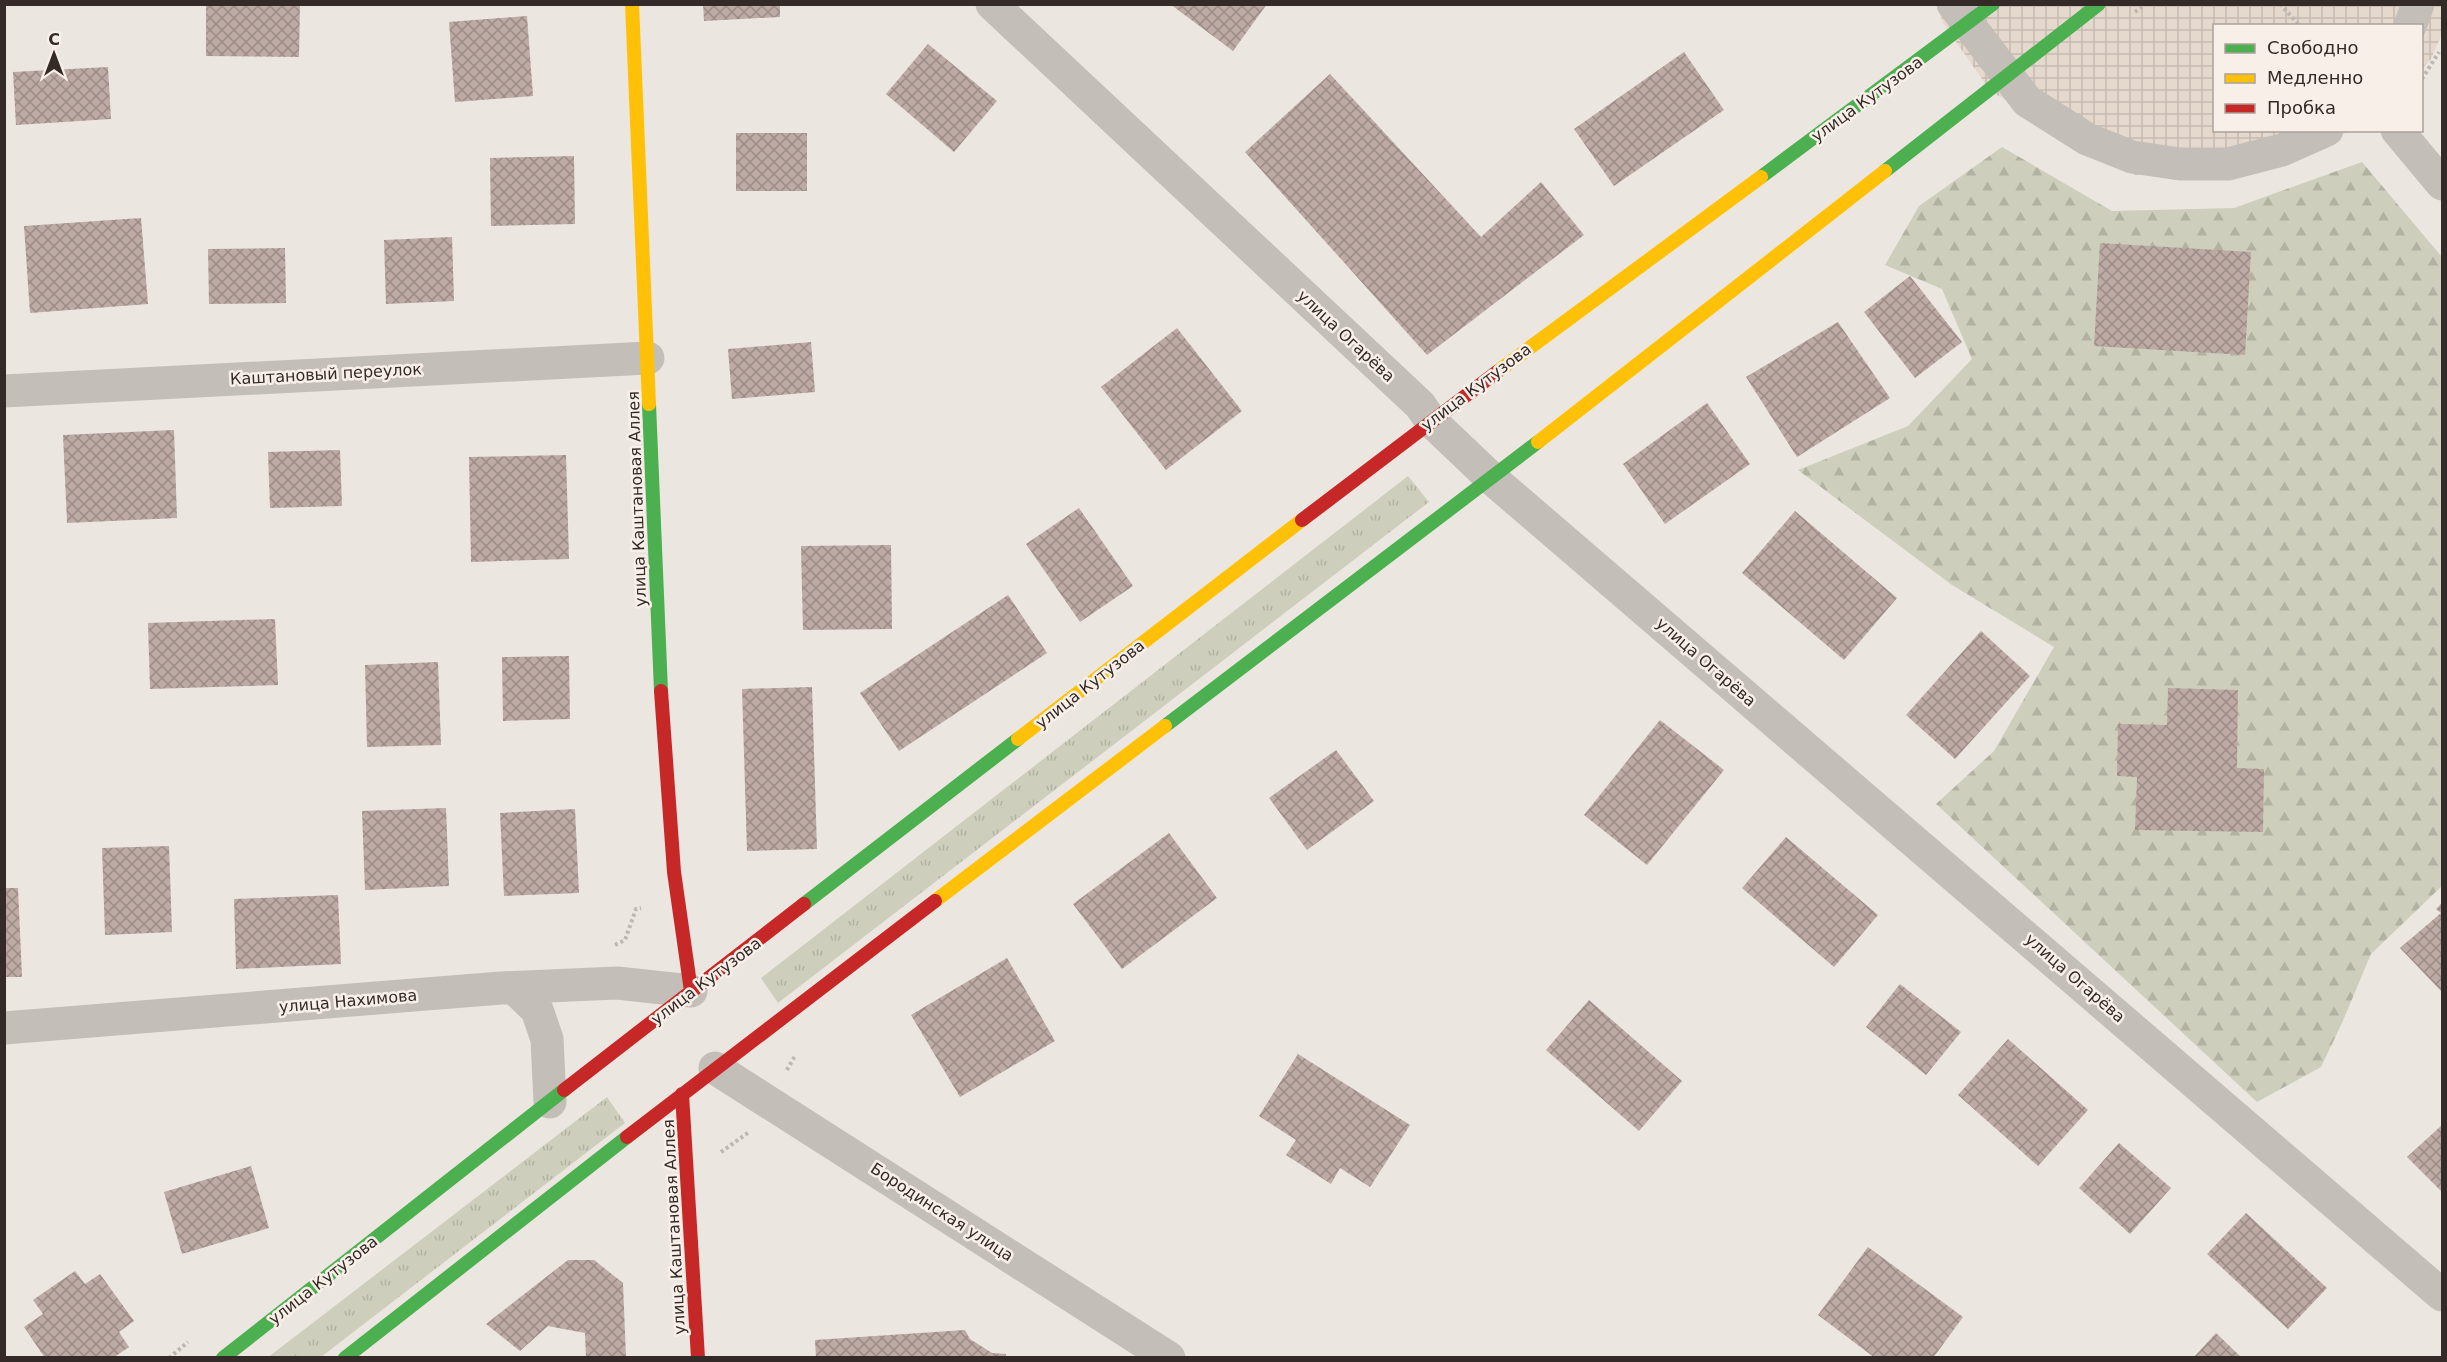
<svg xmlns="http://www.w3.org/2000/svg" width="2447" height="1362" font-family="'DejaVu Sans',sans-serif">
<defs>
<pattern id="grass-tufts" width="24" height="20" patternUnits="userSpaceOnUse" patternTransform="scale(1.5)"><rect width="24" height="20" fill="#cdcfbc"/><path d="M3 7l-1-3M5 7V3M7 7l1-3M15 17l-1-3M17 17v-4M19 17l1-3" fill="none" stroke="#b1b2a2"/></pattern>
<pattern id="forest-firs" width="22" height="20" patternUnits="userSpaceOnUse" patternTransform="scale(1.5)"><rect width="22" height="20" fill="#cdcfbc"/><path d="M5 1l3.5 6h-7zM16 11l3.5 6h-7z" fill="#b1b2a2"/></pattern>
<pattern id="plaza-grid" width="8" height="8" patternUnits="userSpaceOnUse" patternTransform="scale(1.5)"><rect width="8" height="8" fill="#e5d9ce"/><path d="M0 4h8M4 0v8" fill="none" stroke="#c5bab1"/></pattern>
<pattern id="building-cross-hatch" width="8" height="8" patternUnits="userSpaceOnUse" patternTransform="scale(1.5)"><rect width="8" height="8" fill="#beaaa4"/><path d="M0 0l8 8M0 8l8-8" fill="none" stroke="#9b8b86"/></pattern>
</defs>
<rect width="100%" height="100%" fill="#ece6e0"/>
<path fill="url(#grass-tufts)" d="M1408 476 1429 502 778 1003 761 978Z
M607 1097 625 1123 321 1357 267 1358Z"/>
<path fill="url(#forest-firs)" d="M2002 147 2112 211 2234 208 2362 162 2442 257V886L2371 954 2342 1023 2321 1067 2257 1102 1936 804 1994 751 2054 647 1952 585 1798 470 1908 426 1972 359 1942 289 1885 265 1919 206Z"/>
<path fill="url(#plaza-grid)" d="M1937 5H2442V34L2431 59 2422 69V26H2214V130L2350 131 2298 152 2217 169 2135 175 2062 130 1991 92 1943 23Z"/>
<path fill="url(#building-cross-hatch)" d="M206 4H300L299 57 206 56Z
M703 4H780V17L704 21Z
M1170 4H1267L1233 51Z
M527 16 533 96 455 102 449 22Z
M928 44 997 101 954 152 886 94Z
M1684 52 1724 110 1614 186 1574 129Z
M108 67 111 119 16 125 13 72Z
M1330 74 1481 237 1541 182 1584 235 1427 355 1245 152Z
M736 133H807V191H736Z
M574 156 575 224 491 226 490 158Z
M141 218 148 304 30 313 24 226Z
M452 237 454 301 386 304 384 240Z
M2100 243 2251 252 2245 355 2094 346Z
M285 248 286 303 209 304 208 249Z
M1910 276 1962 342 1915 378 1864 312Z
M1838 322 1890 398 1797 457 1746 377Z
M1177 328 1242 411 1166 470 1101 387Z
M811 342 815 392 732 399 728 349Z
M1707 403 1750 464 1665 524 1623 464Z
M174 430 177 518 67 523 63 435Z
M340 450 342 506 270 508 268 452Z
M566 455 569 559 471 562 469 457Z
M1079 508 1133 586 1080 622 1026 544Z
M1795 511 1897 598 1844 660 1742 573Z
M891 545 892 629 803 630 801 546Z
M1008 595 1047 653 899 751 860 693Z
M275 619 278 685 150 689 148 623Z
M1981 631 2030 676 1955 759 1906 715Z
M569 656 570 719 503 721 502 657Z
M438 662 441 745 367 747 365 665Z
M812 687 817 849 747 851 742 689Z
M2168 688 2238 690 2237 768 2264 769 2263 832 2135 830 2137 777 2117 776 2118 724 2167 725Z
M1660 720 1724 770 1647 865 1584 815Z
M1336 750 1374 801 1307 850 1269 798Z
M446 808 449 886 365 890 362 811Z
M575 809 579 893 504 896 500 813Z
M1169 833 1217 898 1122 969 1073 904Z
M1786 837 1878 915 1834 967 1742 888Z
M169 846 172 932 105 935 102 848Z
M4 888H18L22 977H4Z
M338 895 341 964 236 969 234 899Z
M2442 903V992L2400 948 2441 913 2436 909Z
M1007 958 1055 1041 960 1097 911 1015Z
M1900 984 1961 1032 1926 1075 1866 1027Z
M1589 1000 1682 1081 1639 1131 1546 1050Z
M2008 1039 2088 1110 2038 1166 1958 1095Z
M1298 1054 1410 1125 1370 1187 1340 1168 1331 1184 1286 1155 1296 1140 1259 1116Z
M2442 1125V1192L2407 1157Z
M2119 1143 2171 1188 2130 1234 2079 1188Z
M251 1166 269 1228 182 1254 164 1192Z
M2246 1213 2327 1288 2288 1329 2207 1254Z
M1868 1247 1963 1317 1933 1358H1875L1818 1315Z
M568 1260H594L623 1283 626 1358H586L585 1333 548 1326 520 1351 486 1324Z
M75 1271 85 1284 100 1274 134 1321 119 1332 129 1347 113 1358H45L24 1327 43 1314 33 1300Z
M965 1330 970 1339 992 1353 1006 1354V1358H816L815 1340Z
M2216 1333 2242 1358H2193Z"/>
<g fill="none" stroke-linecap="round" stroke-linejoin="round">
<path stroke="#bdb6b2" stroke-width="4" stroke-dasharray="3 3" stroke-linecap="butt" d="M2280 4 2300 26
M2135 12 2145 4
M2422 79 2439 52
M615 945 625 940 636 909 641 908
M787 1070 795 1056
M721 1152 749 1132
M169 1358 188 1342"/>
<path stroke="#c4beb9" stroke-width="33" d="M992 4 1420 405 1431 421 1491 478 2442 1295
M1953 4 2027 101 2087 139 2132 157 2180 164H2228L2282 150 2327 130
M2410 26 2418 4
M2397 130 2442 184
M4 391 648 358
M514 988 537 1010 547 1039 550 1102
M4 1028 501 988 617 983 691 991
M715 1068 1169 1358"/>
<path stroke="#4caf50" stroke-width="14" d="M1885 171 2099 4
M1761 177 1993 4
M649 404 661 691
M1165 726 1538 442
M804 904 1018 739
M223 1358 564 1090
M345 1358 627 1137"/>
<path stroke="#ffc107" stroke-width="14" d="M632 4 649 404
M1497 372 1761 177
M1538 442 1885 171
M1018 739 1302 520
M935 901 1165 726"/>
<path stroke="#c62828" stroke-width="14" d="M1302 520 1497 372
M661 691 674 872 691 991
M564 1090 804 904
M682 1094 698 1358
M627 1137 935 901"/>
</g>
<g text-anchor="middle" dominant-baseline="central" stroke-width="5" stroke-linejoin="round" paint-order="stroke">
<g font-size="16" fill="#342b28" stroke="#f8f0e8">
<text transform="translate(1867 99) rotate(-36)">улица Кутузова</text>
<text transform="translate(1346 336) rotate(43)">улица Огарёва</text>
<text transform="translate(326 374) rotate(-3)">Каштановый переулок</text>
<text transform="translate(1476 387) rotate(-37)">улица Кутузова</text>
<text transform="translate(637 499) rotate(-92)">улица Каштановая Аллея</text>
<text transform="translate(1706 662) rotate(41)">улица Огарёва</text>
<text transform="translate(1090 684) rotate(-38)">улица Кутузова</text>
<text transform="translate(2075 978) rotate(41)">улица Огарёва</text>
<text transform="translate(706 981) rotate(-37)">улица Кутузова</text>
<text transform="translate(348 1001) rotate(-5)">улица Нахимова</text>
<text transform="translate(942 1212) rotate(33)">Бородинская улица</text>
<text transform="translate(674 1227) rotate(-93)">улица Каштановая Аллея</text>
<text transform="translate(323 1280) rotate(-38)">улица Кутузова</text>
</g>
</g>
<rect width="2447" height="1362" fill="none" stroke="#342b28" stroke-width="12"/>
<rect x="2213" y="24" width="210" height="108" fill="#f8f0e8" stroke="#aaa19b" stroke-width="1.5"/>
<rect x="2225" y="44" width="30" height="9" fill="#4caf50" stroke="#aaa19b" stroke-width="1.5"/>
<text x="2267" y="54" font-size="18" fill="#342b28">Свободно</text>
<rect x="2225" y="74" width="30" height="9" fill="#ffc107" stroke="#aaa19b" stroke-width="1.5"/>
<text x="2267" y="84" font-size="18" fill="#342b28">Медленно</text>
<rect x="2225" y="104" width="30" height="9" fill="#c62828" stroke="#aaa19b" stroke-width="1.5"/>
<text x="2267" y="114" font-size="18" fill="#342b28">Пробка</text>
<g transform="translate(54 54)" stroke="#f8f0e8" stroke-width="4.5" paint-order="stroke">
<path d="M0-4.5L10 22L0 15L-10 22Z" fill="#342b28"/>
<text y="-9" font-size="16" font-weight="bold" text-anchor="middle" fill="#342b28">С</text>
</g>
</svg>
